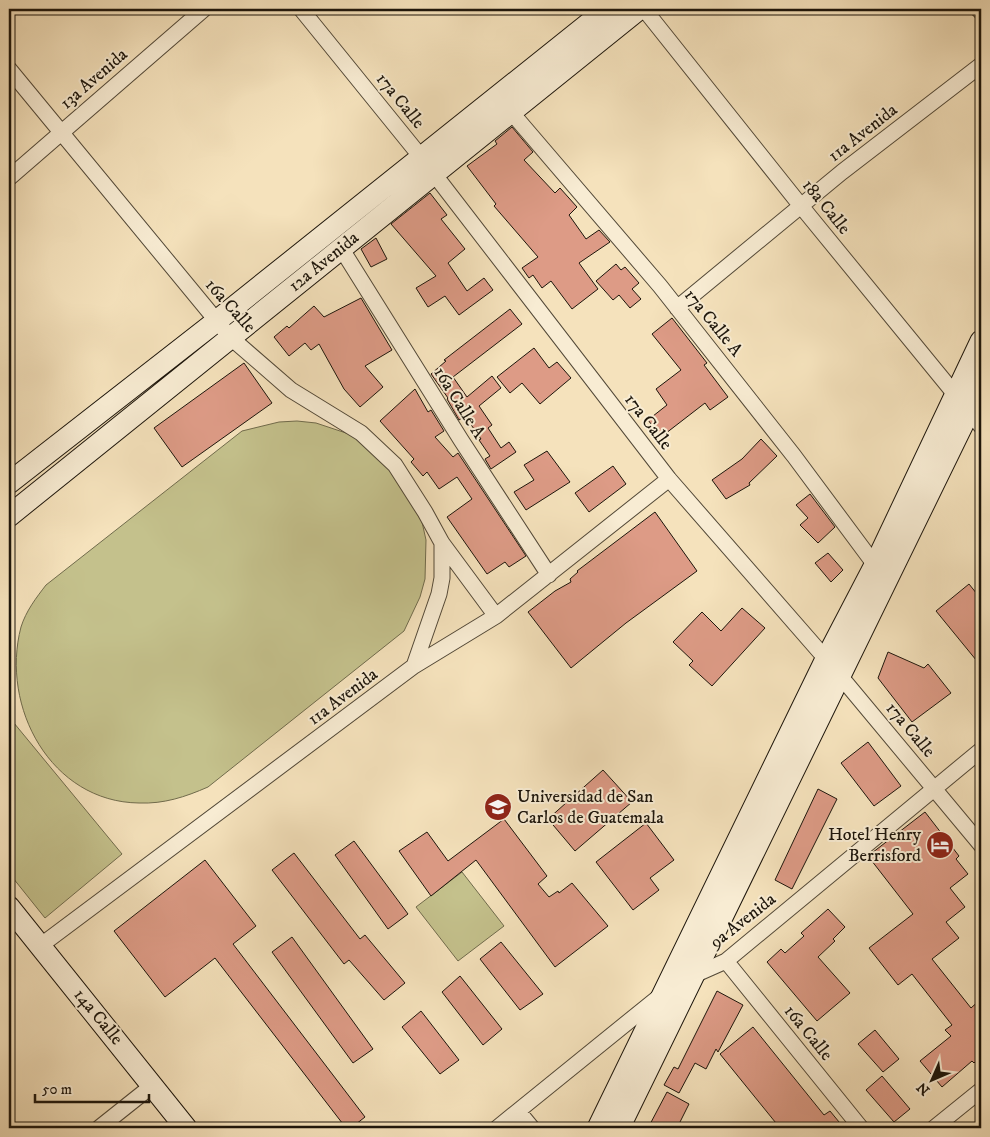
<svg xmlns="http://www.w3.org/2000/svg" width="990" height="1137" font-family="'IM FELL DW Pica',serif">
<rect width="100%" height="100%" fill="#f5e2bc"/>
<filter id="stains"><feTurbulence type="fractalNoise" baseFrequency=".004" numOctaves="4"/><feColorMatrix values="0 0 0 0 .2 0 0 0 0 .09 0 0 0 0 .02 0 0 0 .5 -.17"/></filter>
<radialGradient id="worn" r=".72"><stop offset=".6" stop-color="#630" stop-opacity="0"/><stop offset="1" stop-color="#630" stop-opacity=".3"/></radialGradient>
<path fill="#c4c18c" stroke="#706b4c" d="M297 421 316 423 352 435 384 457 422 522 426 540 425 579 420 597 404 631 208 787C185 797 164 804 139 803 51 802 0 707 21 627 26 611 36 598 46 585L242 431 279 422Z
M9 717 122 854 45 918 9 873Z
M462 872 504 926 458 961 416 907Z"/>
<path fill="#dd9b86" stroke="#1c150b" d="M512 127 533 152 524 160 555 193 560 188 577 207 569 215 586 239 599 230 610 242 579 263 598 289 572 309 551 281 542 288 533 275 529 278 522 268 538 257 494 206 496 204 467 166 497 144 495 141Z
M430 193 447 215 441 219 465 249 448 263 467 291 484 278 493 290 459 315 445 296 428 307 416 288 436 276 391 224Z
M376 238 387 259 371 267 361 249Z
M616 264 621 270 625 267 639 283 632 289 641 299 630 308 619 295 613 300 596 281Z
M361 298 392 350 365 366 383 387 360 407 344 389 319 344 311 350 305 343 289 356 274 337 287 326 289 328 314 306 324 317Z
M510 309 522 324 453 377 467 397 492 376 501 388 479 406 492 425 488 428 501 448 509 442 516 452 491 469 485 459 490 456 479 440 481 439 465 416 459 420 447 399 448 398 431 374 446 361 444 360Z
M672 318 707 363 704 365 728 397 710 410 705 403 661 437 648 420 667 405 656 389 681 370 652 334Z
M534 348 549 368 557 362 571 378 540 404 522 383 510 393 497 377Z
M244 363 272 403 182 467 154 428Z
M415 389 428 412 431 410 444 431 435 437 453 457 458 453 526 556 509 567 505 562 487 574 447 517 472 499 457 477 439 489 427 472 423 476 411 462 414 459 380 421Z
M761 439 777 456 749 483 750 485 726 499 712 480 742 459Z
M547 451 570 482 526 510 514 492 534 480 524 465Z
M613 466 626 484 589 512 575 493Z
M810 494 835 527 818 543 800 525 808 518 796 505Z
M655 512 697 571 626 623 571 668 528 612 555 591 571 582 570 579 578 572 577 571Z
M828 553 843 570 831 582 815 563Z
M969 584 981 599V666L936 611Z
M742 608 765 628 712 686 689 665 693 661 673 642 702 612 721 631Z
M888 652 924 668 928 664 951 693 912 722 878 678Z
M868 742 901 786 874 806 841 763Z
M603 770 632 802 575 851 548 819Z
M818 789 837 799 792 889 775 880Z
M925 812 959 856 956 859 968 874 950 888 965 907 946 922 959 938 932 959 971 1008 981 999V1056L974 1063 972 1061 942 1087 920 1061 951 1036 945 1030 952 1025 912 974 898 985 869 948 913 914 868 856Z
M504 819 547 876 538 884 549 897 558 891 559 893 572 883 608 926 555 967 476 860 431 896 399 851 427 832 448 861Z
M646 823 674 860 650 878 659 890 633 910 596 862Z
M354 841 408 914 388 929 335 855Z
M294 853 360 939 365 935 405 983 384 1000 349 960 344 964 272 870Z
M205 860 256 926 233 944 365 1117 351 1128H346L215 958 165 997 114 931Z
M828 909 845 927 833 939 835 941 818 957 850 993 817 1021 767 962 781 949 785 953 804 936 801 933Z
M292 937 373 1049 353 1063 272 952Z
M501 942 543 994 520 1010 480 959Z
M460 976 502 1029 483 1045 442 992Z
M717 991 743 1005 718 1052 716 1049 706 1069 695 1063 679 1093 664 1085 674 1067 678 1069Z
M421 1011 459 1060 440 1074 402 1027Z
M753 1027 824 1115 830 1111 844 1128H780L720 1054Z
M875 1030 899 1059 883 1072 858 1044Z
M882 1076 910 1109 894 1122 866 1090Z
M667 1092 689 1104 677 1128H648Z"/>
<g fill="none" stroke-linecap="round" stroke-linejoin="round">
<g stroke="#524837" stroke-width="17">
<path id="street" d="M301 9 421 157 669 479 826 659 981 845
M644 9 801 206 981 426
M978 9 981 12
M9 69 230 337 291 390 361 433 395 465 425 512 442 543 496 616
M511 112 660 286 794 456 875 565
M9 178 204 9
M341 248 461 440 549 575
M677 308 842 172 981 65
M414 666 439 594 442 578V543
M40 946 414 666 496 616 669 479
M726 961 861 1128
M690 977 726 961 981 750
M518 1111 532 1128
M99 1128 153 1085
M497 1128 660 996
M934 1128 981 1090"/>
</g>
<g stroke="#1c150b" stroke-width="23">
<path id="secondary" d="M9 483 209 327 607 9
M9 516 639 9
M9 907 186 1128
M598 1128 826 659 875 565 981 341
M619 1128 981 387"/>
</g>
<use href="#street" stroke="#f8ecd3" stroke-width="15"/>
<use href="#secondary" stroke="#f8ecd3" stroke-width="21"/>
</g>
<defs>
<g id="university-disc" transform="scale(1.4375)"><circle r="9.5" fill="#8f2418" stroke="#f8ecd3"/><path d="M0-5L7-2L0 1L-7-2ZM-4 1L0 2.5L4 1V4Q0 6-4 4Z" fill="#fff"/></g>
<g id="hotel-disc" transform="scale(1.4375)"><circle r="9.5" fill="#8f2418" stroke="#f8ecd3"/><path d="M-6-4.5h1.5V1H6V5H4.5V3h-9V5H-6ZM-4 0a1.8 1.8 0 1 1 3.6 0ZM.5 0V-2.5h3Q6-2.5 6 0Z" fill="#fff"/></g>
</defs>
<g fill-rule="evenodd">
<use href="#university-disc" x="498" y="807"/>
<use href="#hotel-disc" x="940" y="845"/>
</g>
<g text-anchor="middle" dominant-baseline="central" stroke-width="4" stroke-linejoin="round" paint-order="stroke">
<g font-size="18" fill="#1c150b" stroke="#f8ecd3">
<text transform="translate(94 79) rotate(-41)">13a Avenida</text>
<text transform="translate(400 101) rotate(51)">17a Calle</text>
<text transform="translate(863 133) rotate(-38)">11a Avenida</text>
<text transform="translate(826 207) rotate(51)">18a Calle</text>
<text transform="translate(324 262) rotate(-39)">12a Avenida</text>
<text transform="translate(230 306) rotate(48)">16a Calle</text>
<text transform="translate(713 323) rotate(51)">17a Calle A</text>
<text transform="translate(459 403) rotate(58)">16a Calle A</text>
<text transform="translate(648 422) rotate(52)">17a Calle</text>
<text transform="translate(343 697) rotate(-37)">11a Avenida</text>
<text transform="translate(910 730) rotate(50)">17a Calle</text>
<text transform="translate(743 921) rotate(-38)">9a Avenida</text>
<text transform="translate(98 1017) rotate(51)">14a Calle</text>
<text transform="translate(808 1033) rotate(51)">16a Calle</text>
</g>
<g font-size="18" fill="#1c150b" stroke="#f8ecd3" text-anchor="start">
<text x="517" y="797">Universidad de San<tspan x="517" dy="21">Carlos de Guatemala</tspan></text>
<text x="921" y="835" text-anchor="end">Hotel Henry<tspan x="921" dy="21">Berrisford</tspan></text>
</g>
</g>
<rect width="990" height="1137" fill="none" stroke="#f5e2bc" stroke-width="30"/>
<rect x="10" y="10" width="970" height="1117" fill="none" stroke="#1c150b" stroke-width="2.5"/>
<rect x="15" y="15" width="960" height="1107" fill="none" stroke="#1c150b"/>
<g transform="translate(932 1080) rotate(225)" stroke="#f8ecd3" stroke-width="4" paint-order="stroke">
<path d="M0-4L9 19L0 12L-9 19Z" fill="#1c150b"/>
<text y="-8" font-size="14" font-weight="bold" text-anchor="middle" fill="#1c150b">N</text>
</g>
<path d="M35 1094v8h114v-8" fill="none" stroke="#1c150b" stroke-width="2.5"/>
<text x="42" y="1094" font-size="15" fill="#1c150b" stroke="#f8ecd3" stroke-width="4" paint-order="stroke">50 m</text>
<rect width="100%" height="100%" filter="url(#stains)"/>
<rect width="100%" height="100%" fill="url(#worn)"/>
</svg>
